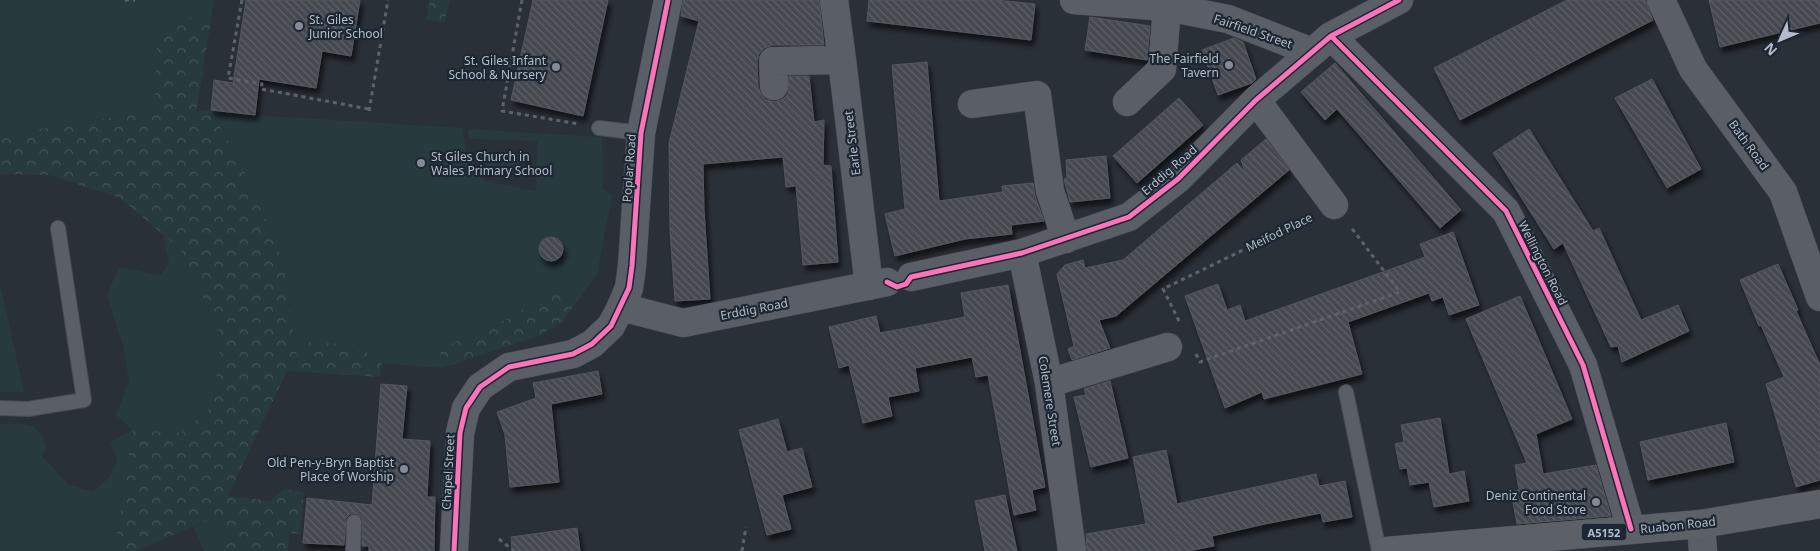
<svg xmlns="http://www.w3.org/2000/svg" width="1820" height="551" font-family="'Noto Sans',sans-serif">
<defs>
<pattern id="forest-crowns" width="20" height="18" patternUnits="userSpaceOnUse" patternTransform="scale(1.25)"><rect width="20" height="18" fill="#273a3e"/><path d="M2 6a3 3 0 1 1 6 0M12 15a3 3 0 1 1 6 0" fill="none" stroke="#445559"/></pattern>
<pattern id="building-back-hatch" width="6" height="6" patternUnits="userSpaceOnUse" patternTransform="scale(1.25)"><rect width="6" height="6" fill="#444950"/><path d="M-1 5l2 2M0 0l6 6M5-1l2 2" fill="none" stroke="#5d6168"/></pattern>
<filter id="shadow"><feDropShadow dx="3" dy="5.5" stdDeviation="2.5" flood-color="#0009"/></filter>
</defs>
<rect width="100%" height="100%" fill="#2a3038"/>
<path fill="#273a3e" d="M0 0H214L196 113 129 115 0 135Z
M211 110 255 115 463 128 467 159 485 181 536 191 537 141 469 139 468 129 602 137 603 188 612 195 597 274 562 322 538 336 442 368 297 357 283 263 253 188Z
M474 152 523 154 522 178 487 166Z
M163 235 181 250 221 336 213 406 181 433 115 551H0V424C26 424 39 420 47 449L42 456 68 484 92 492 109 478 117 460 110 442 132 430 116 415 129 381 123 346 107 295 119 267 161 275 169 263Z
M0 284 24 392H0Z
M218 516C229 530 220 537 224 551H204L193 527Z"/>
<path fill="url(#forest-crowns)" d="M430 0H450L444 23 426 19Z
M185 17 211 20 196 112 211 110 253 188 283 263 297 356 310 342 357 345 382 364 380 377 287 371 228 496 270 501 284 489 304 492 300 534 289 533 288 551H224C220 537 229 530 218 516L135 551H115L133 430 181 433 213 406 221 336 181 250 120 198 50 175 0 174V135L129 115 155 114 157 37 166 25Z
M560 287 578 300 562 322 538 336 442 368 440 349 507 319Z"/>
<path fill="url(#building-back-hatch)" stroke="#52575f" filter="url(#shadow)" d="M246 0H360L351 56 322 51 316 88 259 79 255 115 211 110 214 80 233 83Z
M533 0H608L583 116 511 100Z
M683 0H819L824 45H773L764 48 759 54 757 61 758 87 761 94 766 100 775 102 783 99 788 94 789 76H809L814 122 824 120 823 165 831 166 838 262 803 265 796 186 786 187 783 157 703 164 704 210 710 299 675 301 670 231 669 143 699 21 681 16Z
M869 0H996L1035 4 1031 40 867 21Z
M1567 0H1645L1653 20 1460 120 1434 68Z
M1709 0H1820V23L1720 47Z
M1090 17 1150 26 1147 60 1085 50Z
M1234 38 1243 42 1256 79 1252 83 1218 95 1202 50Z
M927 62 939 201 1003 192 1002 186 1033 183 1035 196 1044 221 1011 225 1012 234 965 239 895 256 885 214 905 209 892 65Z
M1335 63 1461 210 1440 228 1337 109 1325 120 1301 92Z
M1652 79 1701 169 1667 188 1615 98Z
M1179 98 1203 125 1137 183 1113 156Z
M1529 129 1593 231 1599 228 1641 320 1678 305 1689 331 1622 362 1618 346 1611 347 1563 243 1554 249 1493 153Z
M1266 139 1289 170 1116 316 1099 320 1110 348 1072 360 1068 349 1074 346 1057 274 1065 265 1083 260 1085 268 1123 260 1237 163 1245 172 1241 160Z
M1106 156 1110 198 1070 202 1064 179 1067 178 1066 160Z
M1453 232 1479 305 1449 315 1443 297 1432 301 1429 293 1348 322 1362 374 1264 399 1262 392 1225 408 1185 296 1218 284 1227 310 1240 305 1245 321 1425 257 1420 244Z
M539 249a12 12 0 1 1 24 0a12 12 0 1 1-24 0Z
M1778 264 1798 310 1796 311 1820 365V480L1796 487 1766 384 1784 377 1761 325 1759 326 1740 280Z
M1008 285 1045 487 1032 490 1036 510 1014 515 988 375 976 377 972 357 915 368 919 391 888 397 892 416 863 423 849 365 839 368 829 327 876 316 880 333 965 317 961 293Z
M1520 296 1572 419 1536 434 1543 474 1596 465 1611 516 1517 524 1511 492 1519 490 1515 465 1527 463 1466 319Z
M598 371 602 394 551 404 559 482 510 487 505 435 497 412 536 398 533 383Z
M1110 381 1128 458 1091 467 1074 397 1086 395 1084 389Z
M381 384 407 386 402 439 430 441 427 497H435L434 551H369V546H362V518L355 513 350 514 346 518 344 545 303 543 307 498 372 505Z
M1440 418 1449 474 1464 471 1469 501 1434 507 1429 482 1410 485 1407 468 1400 469 1395 444 1404 442 1401 425Z
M778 419 787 452 802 448 812 487 782 495 791 529 767 535 739 430Z
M1726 423 1734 462 1648 480 1640 442Z
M1166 450 1177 504 1316 474 1319 486 1345 481 1352 517 1323 522 1321 513 1265 524 1212 536 1214 546 1188 551H1087L1086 534 1146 524 1133 457Z
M1005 495 1017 551H985L975 501Z
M577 528 580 551H512L511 537Z"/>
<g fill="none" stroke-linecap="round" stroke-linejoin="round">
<g stroke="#484c53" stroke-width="16">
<path id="service" d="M599 128 641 133
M1346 392 1379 551
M0 408 28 409 84 400 58 228
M353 551 354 522"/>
</g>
<g stroke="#484c53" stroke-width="29">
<path id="minor" d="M668 0 641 133 632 266 629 288 621 307 683 323 887 282
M834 0 842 60 869 286
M1074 0 1167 7 1228 19 1312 52
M1661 0 1693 69 1783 192 1820 297
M1331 36 1506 211 1583 365 1631 529
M774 86 773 61 842 60
M1256 100 1334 205
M1127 102 1162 69 1167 7
M972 104 1037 95 1050 191 1066 239
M1022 253 1049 383 1072 551
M911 277 1022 253 1129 217 1178 179 1256 100 1331 36 1399 0
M1049 383 1168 347
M1701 524 1703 551"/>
</g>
<g stroke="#484c53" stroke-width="29">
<path id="tertiary" d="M454 551 460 433 466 408 480 387 509 367 573 354 592 344 611 326 621 307"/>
</g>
<g stroke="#484c55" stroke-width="29">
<path id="primary" d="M1386 551 1701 524 1820 504"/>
</g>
<path stroke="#5d636a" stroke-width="3" stroke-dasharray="4 4" stroke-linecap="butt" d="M125 0H135
M242 0 228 78 262 84 261 89 369 109
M522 0 502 111 579 124
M369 111 388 0
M1179 321 1163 289 1309 218
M1196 354 1200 362 1400 292 1350 226
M499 539 514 551
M742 551 746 527"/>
<use href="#service" stroke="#5a5e66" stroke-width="14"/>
<use href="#minor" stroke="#5a5e66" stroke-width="28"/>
<use href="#tertiary" stroke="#5a5e66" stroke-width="28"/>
<use href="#primary" stroke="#5c6168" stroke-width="28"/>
<g stroke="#1d2633" stroke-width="8">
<path id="cycleway" d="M1331 36 1506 211 1583 365 1631 529
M887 282 897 287 906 284 911 277 1022 253 1129 217 1178 179 1256 100 1331 36 1399 0
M454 551 460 433 466 408 480 387 509 367 573 354 592 344 611 326 629 288 632 266 641 133 668 0"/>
</g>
<use href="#cycleway" stroke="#fb73b8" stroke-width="5"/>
</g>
<g fill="#848b96" stroke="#1d2633" stroke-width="2">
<circle cx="299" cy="26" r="5"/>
<circle cx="1229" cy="65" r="5"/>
<circle cx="556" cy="67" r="5"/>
<circle cx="421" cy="163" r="5"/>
<circle cx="404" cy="469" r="5"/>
<circle cx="1596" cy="502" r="5"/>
</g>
<g text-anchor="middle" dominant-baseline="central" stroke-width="4.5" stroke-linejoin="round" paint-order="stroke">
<rect fill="#1d2633" stroke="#878f9c" stroke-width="1" x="1581.5" y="523.5" width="45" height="17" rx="4"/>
<g font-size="11" font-weight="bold" fill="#b4bcc9">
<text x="1604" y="532">A5152</text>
</g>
<g font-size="12" fill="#b4bcc9" stroke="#1d2633" text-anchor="end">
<text x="309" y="19" text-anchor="start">St. Giles<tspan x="309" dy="14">Junior School</tspan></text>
<text x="1219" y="58">The Fairfield<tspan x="1219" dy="14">Tavern</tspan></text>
<text x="546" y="60">St. Giles Infant<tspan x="546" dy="14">School &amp; Nursery</tspan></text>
<text x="431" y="156" text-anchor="start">St Giles Church in<tspan x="431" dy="14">Wales Primary School</tspan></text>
<text x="394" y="462">Old Pen-y-Bryn Baptist<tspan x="394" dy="14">Place of Worship</tspan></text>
<text x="1586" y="495">Deniz Continental<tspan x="1586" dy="14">Food Store</tspan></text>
</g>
<g font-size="12" fill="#b4bcc9" stroke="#1d2633">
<text transform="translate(1253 31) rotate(19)">Fairfield Street</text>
<text transform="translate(852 143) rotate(-97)">Earle Street</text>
<text transform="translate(1749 145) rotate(54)">Bath Road</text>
<text transform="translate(629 168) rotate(-86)">Poplar Road</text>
<text transform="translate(1169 170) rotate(-41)">Erddig Road</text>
<text transform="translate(1279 232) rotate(-26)">Meifod Place</text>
<text transform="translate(1543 263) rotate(63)">Wellington Road</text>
<text transform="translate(754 309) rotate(-11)">Erddig Road</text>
<text transform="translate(1050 401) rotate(81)">Colemere Street</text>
<text transform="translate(448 472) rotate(-87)">Chapel Street</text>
<text transform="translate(1678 525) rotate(-6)">Ruabon Road</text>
</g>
</g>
<g transform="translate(1780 40) rotate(226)" stroke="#1d2633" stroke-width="4" paint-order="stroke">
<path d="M0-4L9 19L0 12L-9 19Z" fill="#b4bcc9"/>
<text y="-8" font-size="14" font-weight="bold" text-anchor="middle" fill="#b4bcc9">N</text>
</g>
</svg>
